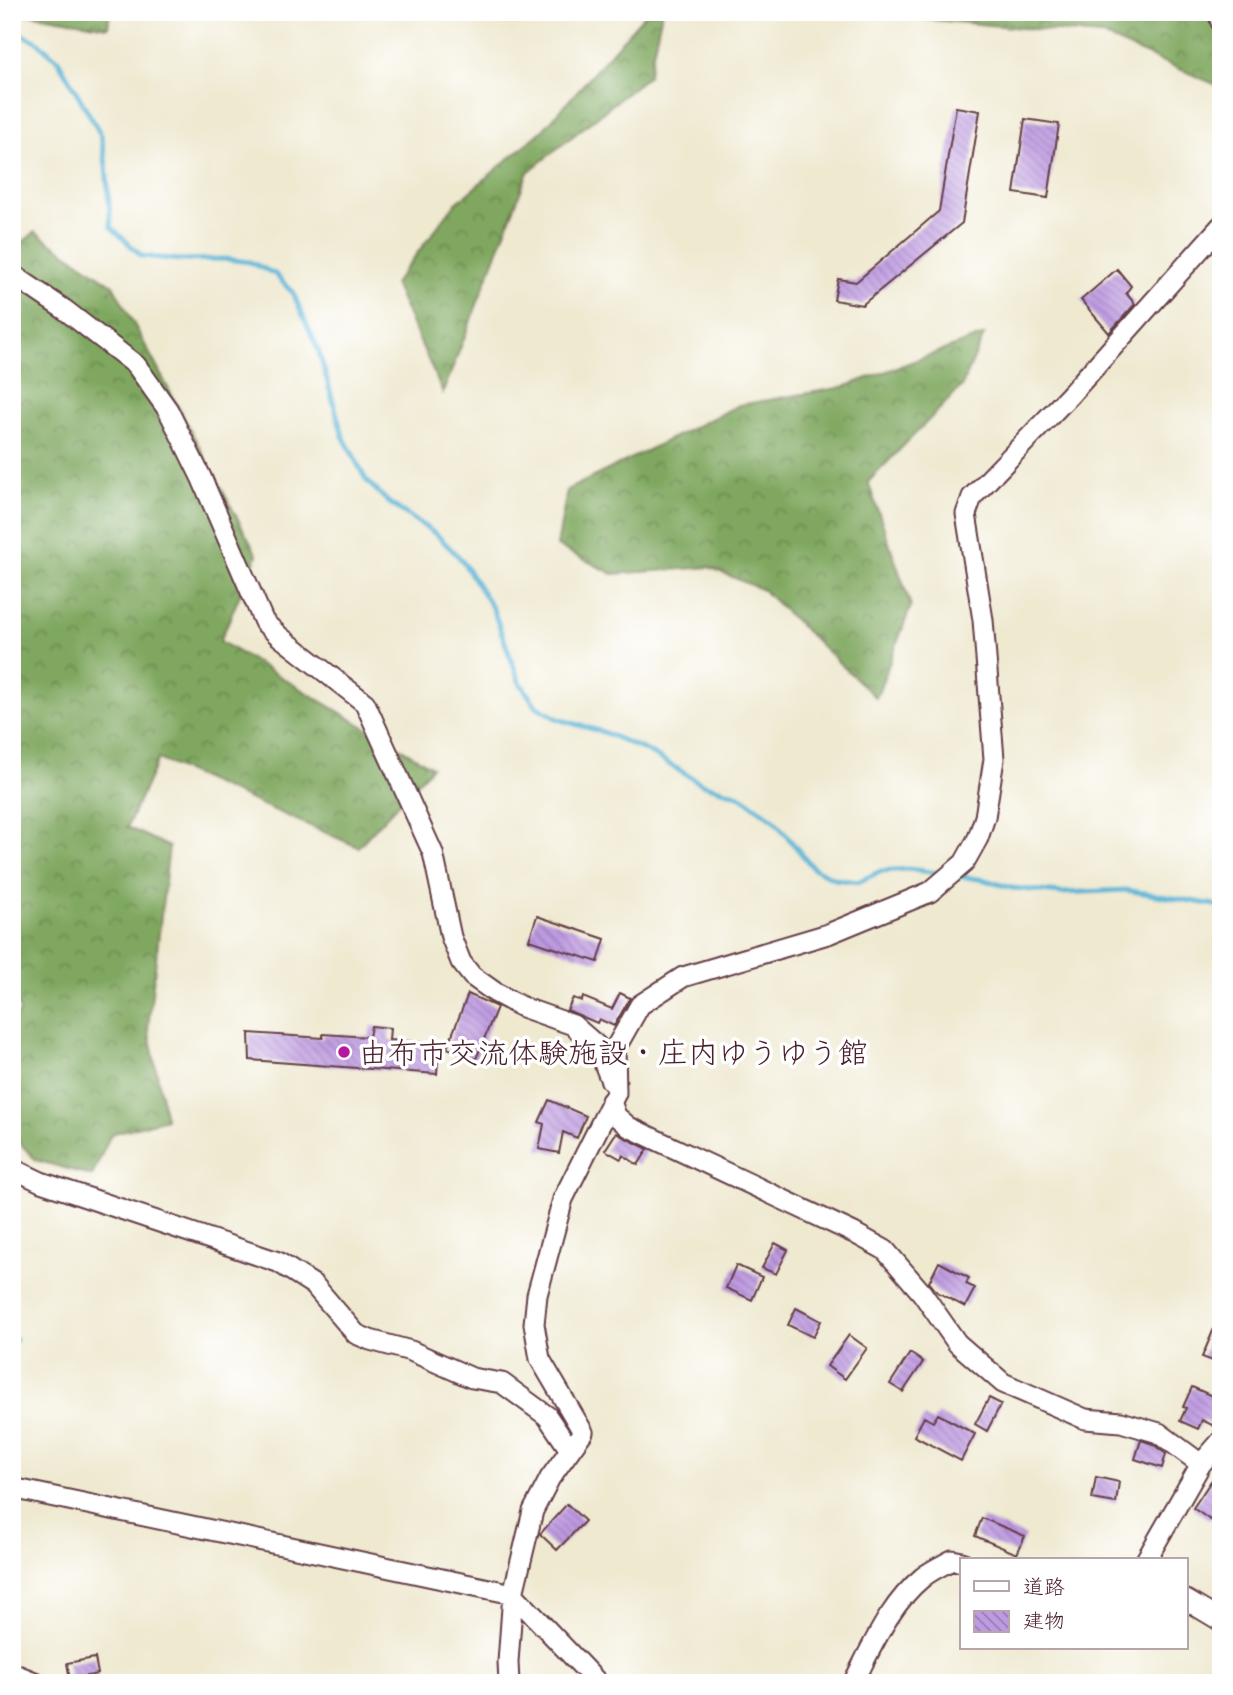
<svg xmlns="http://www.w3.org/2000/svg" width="1233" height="1695" font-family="Itim,'Klee One',sans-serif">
<defs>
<pattern id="forest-crowns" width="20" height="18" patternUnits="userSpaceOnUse" patternTransform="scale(1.75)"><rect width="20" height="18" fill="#7fa75f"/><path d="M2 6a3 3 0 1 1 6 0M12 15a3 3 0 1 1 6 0" fill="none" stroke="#6a874f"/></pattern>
<pattern id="building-back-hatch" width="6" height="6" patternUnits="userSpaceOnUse" patternTransform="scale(1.75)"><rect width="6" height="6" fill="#be9ae1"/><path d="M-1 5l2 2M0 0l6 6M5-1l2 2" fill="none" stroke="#9c7db7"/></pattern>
</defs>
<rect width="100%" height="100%" fill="#fff"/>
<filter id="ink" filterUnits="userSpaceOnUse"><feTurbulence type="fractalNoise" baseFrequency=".0143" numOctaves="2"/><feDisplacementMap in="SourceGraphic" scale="14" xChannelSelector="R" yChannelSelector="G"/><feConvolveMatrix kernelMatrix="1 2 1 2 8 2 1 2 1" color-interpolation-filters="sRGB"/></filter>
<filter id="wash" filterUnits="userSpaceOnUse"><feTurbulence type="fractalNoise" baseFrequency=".00686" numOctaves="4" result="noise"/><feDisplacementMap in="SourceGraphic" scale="28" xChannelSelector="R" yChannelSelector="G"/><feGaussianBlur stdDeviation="1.57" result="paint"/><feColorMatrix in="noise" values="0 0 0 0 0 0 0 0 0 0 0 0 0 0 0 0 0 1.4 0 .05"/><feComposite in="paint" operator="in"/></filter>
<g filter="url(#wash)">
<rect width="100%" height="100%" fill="#efe9d0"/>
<path fill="url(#forest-crowns)" stroke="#646345" stroke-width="2" d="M17 12H110L108 27Z
M647 12H662L648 76 528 172 443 393 394 284 454 205 543 130Z
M844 12H1221V87L1101 35Z
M35 232 113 285 257 555 220 641 432 767 358 847 158 759 127 827 169 847 148 1028 166 1119 111 1134 92 1176 36 1160 12 1135V1025L20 1011 12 988V251Z
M984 335 962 386 868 482 911 606 876 698 763 590 709 567 613 574 557 546 567 490 739 405 844 387Z"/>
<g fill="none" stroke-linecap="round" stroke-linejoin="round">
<path stroke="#56b2d4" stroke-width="5" d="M12 30 36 41 58 60 101 135 106 165 111 227 142 256 180 260 225 259 250 262 275 274 293 293 319 352 343 436 366 480 388 502 437 535 461 559 493 609 519 681 536 706 558 719 603 732 647 751 702 784 739 795 773 819 813 868 835 879 858 882 881 871 908 869 945 874
M958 876 985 880 1012 888 1061 893 1126 890 1221 906
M12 1337 16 1340"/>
</g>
<g id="blocks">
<path fill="url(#building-back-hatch)" d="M956 107 980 111 962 223 862 305 834 300 838 279 856 282 939 211Z
M1025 119 1059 124 1048 198 1014 193Z
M1117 269 1131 286 1126 293 1135 304 1109 333 1081 300Z
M537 916 605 939 598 962 529 940Z
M620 993 630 998 614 1026 599 1019 597 1023 567 1010 573 998 582 1001 583 997 612 1009Z
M468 994 497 1007 476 1059 447 1048Z
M371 1026 390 1028 389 1040 439 1044 437 1074 250 1060 249 1033 323 1038V1034L369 1037Z
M549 1100 586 1116 577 1138 563 1132 559 1153 539 1149 544 1124 539 1122Z
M616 1133 648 1149 638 1165 623 1155 621 1159 605 1150Z
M775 1243 788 1250 776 1274 762 1268Z
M939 1262 969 1278 966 1284 975 1288 965 1307 937 1292 929 1282Z
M736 1265 762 1277 752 1300 726 1288Z
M796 1308 821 1321 813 1337 788 1325Z
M1221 1312V1364L1202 1357Z
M849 1335 867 1348 845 1379 827 1366Z
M910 1353 923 1362 903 1392 890 1384Z
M1192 1387 1221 1400V1411L1214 1426 1202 1420 1198 1429 1180 1421 1186 1408 1183 1407Z
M989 1398 1001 1404 987 1431 975 1424Z
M938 1414 975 1434 961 1461 914 1436 924 1417 933 1422Z
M1141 1440 1153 1444 1166 1454 1162 1468 1135 1459Z
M1096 1477 1119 1482 1116 1503 1092 1499Z
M1211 1481 1221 1488V1506L1210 1520 1193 1508Z
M567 1504 585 1521 557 1550 540 1534Z
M982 1518 1025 1536 1017 1554 975 1536Z
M95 1658 98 1674 70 1679 67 1663Z"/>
</g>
</g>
<g filter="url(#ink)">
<use href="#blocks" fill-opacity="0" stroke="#633d44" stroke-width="2"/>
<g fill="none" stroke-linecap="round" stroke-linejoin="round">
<g stroke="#633d44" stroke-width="23">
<path id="minor" d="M1218 12 1221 22
M12 274 65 310 136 365 168 410 201 477 264 622 279 636 365 703 433 853 451 937 461 962 472 976 496 993 522 1007 573 1025 597 1046 611 1081
M611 1101 616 1116 629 1127 854 1233 885 1250 922 1293 957 1343 1003 1383 1085 1419 1121 1422 1159 1433 1201 1464
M12 1168 41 1182 278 1262 314 1285 356 1334 370 1340 411 1351 472 1378 502 1383 547 1416 570 1450
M12 1488 513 1594 598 1683
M1146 1560 1201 1464 1221 1441
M1186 1600 1221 1621
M12 1673 37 1683
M509 1683 508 1662 513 1594 533 1511 550 1478 583 1432 540 1359 534 1324 537 1295 563 1199 616 1093 615 1049 640 1005 683 977 828 934 930 892 964 863 978 838 985 817 994 759 983 620 966 514 972 497 1069 396 1221 226
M853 1683C873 1645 890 1604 923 1577 932 1570 943 1565 952 1560L962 1562"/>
</g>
<use href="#minor" stroke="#fff" stroke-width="19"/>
</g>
</g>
<circle fill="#b5179e" stroke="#fff" stroke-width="2.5" cx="344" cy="1052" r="7"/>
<g text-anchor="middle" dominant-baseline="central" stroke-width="7" stroke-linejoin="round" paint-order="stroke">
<g font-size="30" fill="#4a1f2b" stroke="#fff" text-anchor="start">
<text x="358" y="1052">由布市交流体験施設・庄内ゆうゆう館</text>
</g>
</g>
<rect width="1233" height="1695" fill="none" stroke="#fff" stroke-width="42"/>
<rect x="960" y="1558" width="228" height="91" fill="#ffffff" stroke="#b7a5aa" stroke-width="2"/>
<rect x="974" y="1581" width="35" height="10" fill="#ffffff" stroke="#b7a5aa" stroke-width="2"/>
<text x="1023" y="1594" font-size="21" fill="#4a1f2b">道路</text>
<rect x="974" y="1611" width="35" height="21" fill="url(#building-back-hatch)" stroke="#b7a5aa" stroke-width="2"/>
<text x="1023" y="1628" font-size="21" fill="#4a1f2b">建物</text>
</svg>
